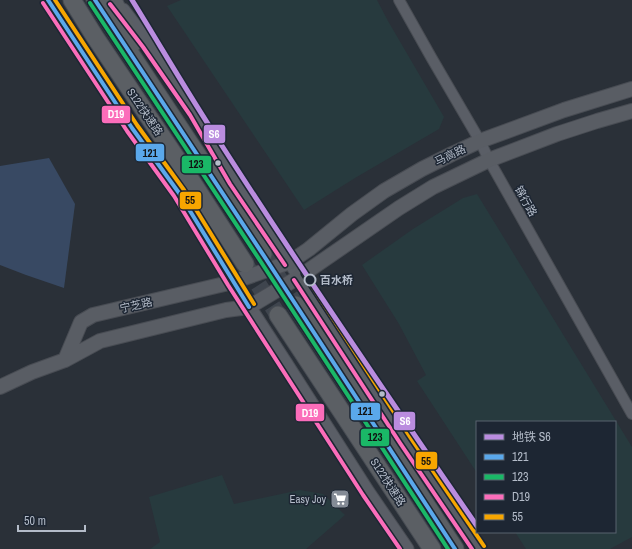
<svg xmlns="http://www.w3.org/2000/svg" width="632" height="549" font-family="'Archivo Narrow','Noto Sans SC',sans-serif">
<rect width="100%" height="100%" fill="#2a3038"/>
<path fill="#273a3e" d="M181 0H377L388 21 444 117 439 129 355 178 304 210 167 6Z
M477 194 632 447V537L610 549H526L515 532H615V422H477V473L417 381 426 375 399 324 362 265 413 229 463 198Z
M222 475 234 504 300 490 323 494 345 515 306 549H150L160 542 149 497Z"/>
<path fill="#384963" d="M49 158 75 204 64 288 26 275 0 265V166Z"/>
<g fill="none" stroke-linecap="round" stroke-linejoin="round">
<path stroke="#3f454e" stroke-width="17" stroke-dasharray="17 8" stroke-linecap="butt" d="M263 254 296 305
M245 264 278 315"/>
<g stroke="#484c53" stroke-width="12">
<path id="minor" d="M399 0 431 57 480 141 489 160 632 414"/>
</g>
<g stroke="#484c53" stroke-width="15">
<path id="tertiary" d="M48 0 132 128 179 193 233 282 285 362 368 492 407 549
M123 10 148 43 195 112 235 181 290 262 405 440 479 549"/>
</g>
<g stroke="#484c53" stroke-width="16">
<path id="secondary" d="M65 360 81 322 93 315 233 282 290 262 309 249 352 214 384 191 422 169 452 154 480 141 564 110 632 89
M0 387 32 372 65 360 100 341 226 310 249 307 299 277 399 208 433 187 489 160 557 134 597 121 632 111"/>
</g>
<g stroke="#474c53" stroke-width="19">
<path id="trunk" d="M72 0 95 37 185 171 245 264
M95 0 263 254
M113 0 133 43
M296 305 455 549
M278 315 432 549"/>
</g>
<use href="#minor" stroke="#5a5e66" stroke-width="10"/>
<use href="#tertiary" stroke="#5a5e66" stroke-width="13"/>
<use href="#secondary" stroke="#595d64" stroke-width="14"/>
<use href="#trunk" stroke="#5b5f64" stroke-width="17"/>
<g stroke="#1d2633" stroke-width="7">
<path id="bus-1" d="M48 0 132 128 179 193 249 307
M95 0 266 259 455 549"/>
</g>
<g stroke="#1d2633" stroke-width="7">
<path id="bus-2" d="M90 3 261 262 448 549"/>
</g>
<g stroke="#1d2633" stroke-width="7">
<path id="bus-3" d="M43 3 127 131 174 196 228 285 363 495 400 549
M110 4 143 47 190 115 230 184 285 265
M294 280 400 443 472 549"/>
</g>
<g stroke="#1d2633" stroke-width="7">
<path id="bus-4" d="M55 0 137 125 184 190 254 304
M304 274 410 437 484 546"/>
</g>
<use href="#bus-1" stroke="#5aa8eb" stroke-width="4"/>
<use href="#bus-2" stroke="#1ab867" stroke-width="4"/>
<use href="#bus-3" stroke="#fb6dba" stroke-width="4"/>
<use href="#bus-4" stroke="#f7a600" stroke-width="4"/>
<g stroke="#1d2633" stroke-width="8">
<path id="metro-1" d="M132 0C158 42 183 85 210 127 296 262 386 394 477 526"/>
</g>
<use href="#metro-1" stroke="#ba8cdf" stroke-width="5"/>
</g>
<defs>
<g id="supermarket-square" transform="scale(1)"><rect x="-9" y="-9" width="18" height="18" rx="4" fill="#848b96" stroke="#1d2633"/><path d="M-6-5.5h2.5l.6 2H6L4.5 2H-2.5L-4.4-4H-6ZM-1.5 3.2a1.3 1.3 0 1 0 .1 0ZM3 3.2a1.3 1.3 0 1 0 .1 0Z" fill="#fff"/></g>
</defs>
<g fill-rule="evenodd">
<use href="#supermarket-square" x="340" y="499"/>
</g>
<g fill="#b4bcc9" stroke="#1d2633" stroke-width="1.5">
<circle cx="218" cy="163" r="3.5"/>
<circle cx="382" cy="394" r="3.5"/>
</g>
<circle fill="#1d2633" stroke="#b4bcc9" stroke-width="2" cx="310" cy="280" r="5.5"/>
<g text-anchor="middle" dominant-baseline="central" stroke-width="3" stroke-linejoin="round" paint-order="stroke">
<g font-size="11" fill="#b4bcc9" stroke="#1d2633">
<text transform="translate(145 112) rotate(56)">S122快速路</text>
<text transform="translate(450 155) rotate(-26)">马高路</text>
<text transform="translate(526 201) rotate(61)">锦行路</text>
<text transform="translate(136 305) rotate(-13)">宁芝路</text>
<text transform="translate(388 482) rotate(57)">S122快速路</text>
</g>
<g font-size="11" font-weight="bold" fill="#b4bcc9" stroke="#1d2633" text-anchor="start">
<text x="320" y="280">百水桥</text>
</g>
<g font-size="11" fill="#b4bcc9" stroke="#1d2633" text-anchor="end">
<text x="326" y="499">Easy Joy</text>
</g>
</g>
<g stroke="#1d2633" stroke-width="1.5">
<rect x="101" y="105" width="30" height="19" rx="4" fill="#fb6dba"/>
<rect x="203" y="124" width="23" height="20" rx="4" fill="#ba8cdf"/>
<rect x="135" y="143" width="30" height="19" rx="4" fill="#5aa8eb"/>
<rect x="181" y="155" width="31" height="19" rx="4" fill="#1ab867"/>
<rect x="179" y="191" width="23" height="19" rx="4" fill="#f7a600"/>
<rect x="350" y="402" width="31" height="19" rx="4" fill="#5aa8eb"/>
<rect x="295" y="403" width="30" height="19" rx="4" fill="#fb6dba"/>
<rect x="393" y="411" width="23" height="20" rx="4" fill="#ba8cdf"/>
<rect x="360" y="428" width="30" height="19" rx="4" fill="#1ab867"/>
<rect x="415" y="451" width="23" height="19" rx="4" fill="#f7a600"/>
</g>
<g font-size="11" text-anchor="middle" font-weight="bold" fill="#fff">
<text x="116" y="118">D19</text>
<text x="214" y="138">S6</text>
<text x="310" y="417">D19</text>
<text x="405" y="425">S6</text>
</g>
<g font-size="11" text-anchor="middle" font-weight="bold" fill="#111">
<text x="150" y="157">121</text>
<text x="196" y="168">123</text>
<text x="190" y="204">55</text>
<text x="365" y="415">121</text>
<text x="375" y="441">123</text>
<text x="426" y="465">55</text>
</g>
<rect x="476" y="421" width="140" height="112" fill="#1d2633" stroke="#59626f"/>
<rect x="484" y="434" width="20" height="6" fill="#ba8cdf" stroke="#59626f"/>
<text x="512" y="441" font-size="12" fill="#b4bcc9">地铁 S6</text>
<rect x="484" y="454" width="20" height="6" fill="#5aa8eb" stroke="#59626f"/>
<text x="512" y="461" font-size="12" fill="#b4bcc9">121</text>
<rect x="484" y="474" width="20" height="6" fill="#1ab867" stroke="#59626f"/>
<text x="512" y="481" font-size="12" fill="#b4bcc9">123</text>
<rect x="484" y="494" width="20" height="6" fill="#fb6dba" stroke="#59626f"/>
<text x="512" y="501" font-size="12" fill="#b4bcc9">D19</text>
<rect x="484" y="514" width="20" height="6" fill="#f7a600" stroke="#59626f"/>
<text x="512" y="521" font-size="12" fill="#b4bcc9">55</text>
<path d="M18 525v6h67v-6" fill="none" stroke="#b4bcc9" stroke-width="2"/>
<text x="24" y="525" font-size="12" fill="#b4bcc9" stroke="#1d2633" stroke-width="3" paint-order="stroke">50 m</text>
</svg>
